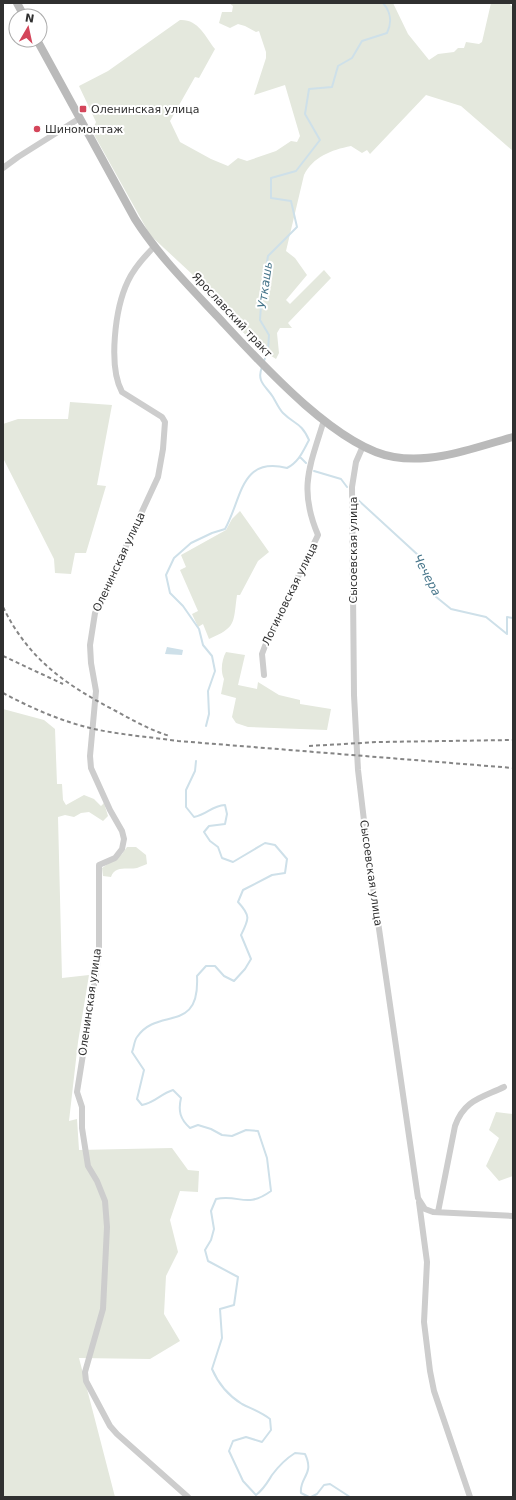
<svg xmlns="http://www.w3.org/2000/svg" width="516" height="1500" font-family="'DejaVu Sans',sans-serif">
<rect width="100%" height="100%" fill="#fff"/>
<path fill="#e4e8dd" d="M229 3H393L408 34 429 60 438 54 454 52 458 48H464L466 42 479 44 482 42 491 3H509L513 8V151L461 106 426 95 370 154 367 150 362 153 351 146C331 150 313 157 304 175L286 251 295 258 307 275 286 300 290 304 324 270 331 278 288 323 292 328H280L277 333 279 353 276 359C253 345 234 325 220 302L212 300 193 275 150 235 92 131 96 122 79 86 108 71 180 20C198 19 205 36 215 49L199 78 195 77 170 121 180 142 211 159 228 166 238 158 247 161 276 151 291 141 297 142 300 136 285 85 254 95 266 58V52L259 31 256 32 245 26 238 24 230 28 219 23 222 12H232L233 6Z
M70 402 112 405 97 485 106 486 86 553H75L71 574 55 573 54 559 3 458V424L18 419H68Z
M240 511 269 552 258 561 240 595H237C233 623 237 627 209 639L203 624 198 627 192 614 198 611 180 570 186 567 181 555 226 530 232 519Z
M226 652 245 655 238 685 257 689 258 682 279 695 300 700V704L331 709 327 730 248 727 236 723 232 717 236 698 221 694 224 679C220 671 222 659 226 652Z
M3 709 44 720 55 729 57 784H62L63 800 66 805 84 795 94 799 101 806 104 803 108 816 103 821 89 812 81 813 74 817 65 815 58 817 62 978 89 975 78 1042 69 1121 77 1119 79 1150 172 1148 188 1170 199 1171 198 1192 180 1191 170 1220 178 1252 166 1276 164 1314 180 1341 150 1359 79 1358 115 1497H3Z
M127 847H136L146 855 147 864C144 865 140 867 137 868 128 870 115 865 111 877L103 876 102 868 122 854Z
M496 1112 513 1114V1176L499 1181 486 1166 499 1138 489 1130Z"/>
<path fill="#cee0e9" d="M167 647 183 650 182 655 165 654Z"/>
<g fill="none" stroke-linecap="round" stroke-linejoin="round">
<path stroke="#cee0e9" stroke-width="2" d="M264 361 268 350 269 335 260 320 262 291 268 256 297 227 291 201 271 198V178L296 171 320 140 305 114 309 89 332 87 338 66 352 58 362 41 387 33C392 23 391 12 383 3
M300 457 306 463
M314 471 341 479 347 487
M357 499 418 555 428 573 435 596 451 609 486 617 507 634V617L513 618
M206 726 209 714 208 691 215 671 212 656 203 645 199 629 183 606 170 593 166 575 174 558 191 543 212 533 225 529C242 499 240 456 287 468 299 462 303 451 309 440 301 422 295 425 283 413 279 409 276 402 273 397 266 386 256 382 262 367
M196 761 195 771 186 790V807L194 817C208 814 211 806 225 805L227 814 225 824 209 826 204 832 210 841 218 847 222 858 233 862 265 843 275 845 287 859 285 873 272 875 243 890 238 902C251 916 249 919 241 935L251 959 245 969 234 981 224 976 215 966H206L197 976C200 1035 158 1006 137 1037 134 1041 134 1048 132 1052L144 1070 137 1099 142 1105C155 1103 160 1094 173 1090L181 1098C178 1111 180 1119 190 1128L198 1125 211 1129 222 1135 232 1136 246 1130 258 1131 267 1158 271 1191C246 1209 240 1194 216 1199L211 1211 214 1229 211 1240 205 1250 208 1261 238 1277 234 1305 220 1309 222 1338 212 1369C218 1383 229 1396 242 1404 252 1409 261 1412 270 1419L271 1430 262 1442 246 1437 233 1441 229 1451 243 1481 256 1495C264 1489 267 1483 272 1475 278 1467 287 1458 295 1453L305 1454C315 1475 299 1477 301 1493L309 1497
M311 1497 317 1494 324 1485 330 1484 350 1497"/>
<path stroke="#cdcdcd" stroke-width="6" d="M3 168 18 157 80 118
M154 247C144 257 134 268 128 281 115 308 108 366 122 392L162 417 165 422 163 449 158 477 95 613 90 645 91 663 96 691 90 756 91 768 110 810 122 831 124 839 122 849 115 858 99 865V954L77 1092 82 1107V1128L88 1166 97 1181 105 1201 107 1227 103 1309 85 1372 86 1381 110 1426 117 1434 188 1497
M363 446 356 462 352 487 354 695 358 770 367 846 418 1198 425 1209 433 1212 513 1216
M264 675 262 654 265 646 318 535C298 488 310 466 324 420
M419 1202 427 1262 424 1322 430 1371 434 1391 470 1497
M438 1212 455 1126C464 1100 481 1098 504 1087"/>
<path stroke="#bababa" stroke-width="8" d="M17 3 24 16
M37 40 135 219C158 255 188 285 217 316 257 359 336 448 394 457 434 464 476 447 513 437"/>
<path stroke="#858585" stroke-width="2" stroke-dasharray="4 3" stroke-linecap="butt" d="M3 607C28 658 63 683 112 709 131 719 149 730 170 736
M3 656 63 684
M3 693C31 708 63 722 94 729 122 735 150 737 178 741L513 768
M309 746 378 742 513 740"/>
</g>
<g fill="#d4455a" stroke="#fff" stroke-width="1.5">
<rect x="79" y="105" width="8" height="8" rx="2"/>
<circle cx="37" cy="129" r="4"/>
</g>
<g text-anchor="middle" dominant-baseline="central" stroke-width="4" stroke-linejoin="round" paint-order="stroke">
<g font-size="11" fill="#303030" stroke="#fff" text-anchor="start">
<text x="91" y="109">Оленинская улица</text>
<text x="45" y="129">Шиномонтаж</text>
</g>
<g font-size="11" fill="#303030" stroke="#fff">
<text transform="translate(232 315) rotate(47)">Ярославский тракт</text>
<text transform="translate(353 550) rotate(-90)">Сысоевская улица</text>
<text transform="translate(119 562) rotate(-65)">Оленинская улица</text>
<text transform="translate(290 594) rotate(-64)">Логиновская улица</text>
<text transform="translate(371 873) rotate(82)">Сысоевская улица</text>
<text transform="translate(90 1002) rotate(-82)">Оленинская улица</text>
</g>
<g font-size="12" font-style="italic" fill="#46758a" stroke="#fff">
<text transform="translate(265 285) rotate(-82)">Уткашь</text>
<text transform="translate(427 575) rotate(62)">Чечера</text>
</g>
</g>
<rect width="516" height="1500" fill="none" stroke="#303030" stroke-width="8"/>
<g transform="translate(28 28) rotate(9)"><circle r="19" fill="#ffffff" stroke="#acacac"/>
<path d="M0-3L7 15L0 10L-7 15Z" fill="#d4455a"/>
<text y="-6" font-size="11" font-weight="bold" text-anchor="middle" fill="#303030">N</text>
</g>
</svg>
